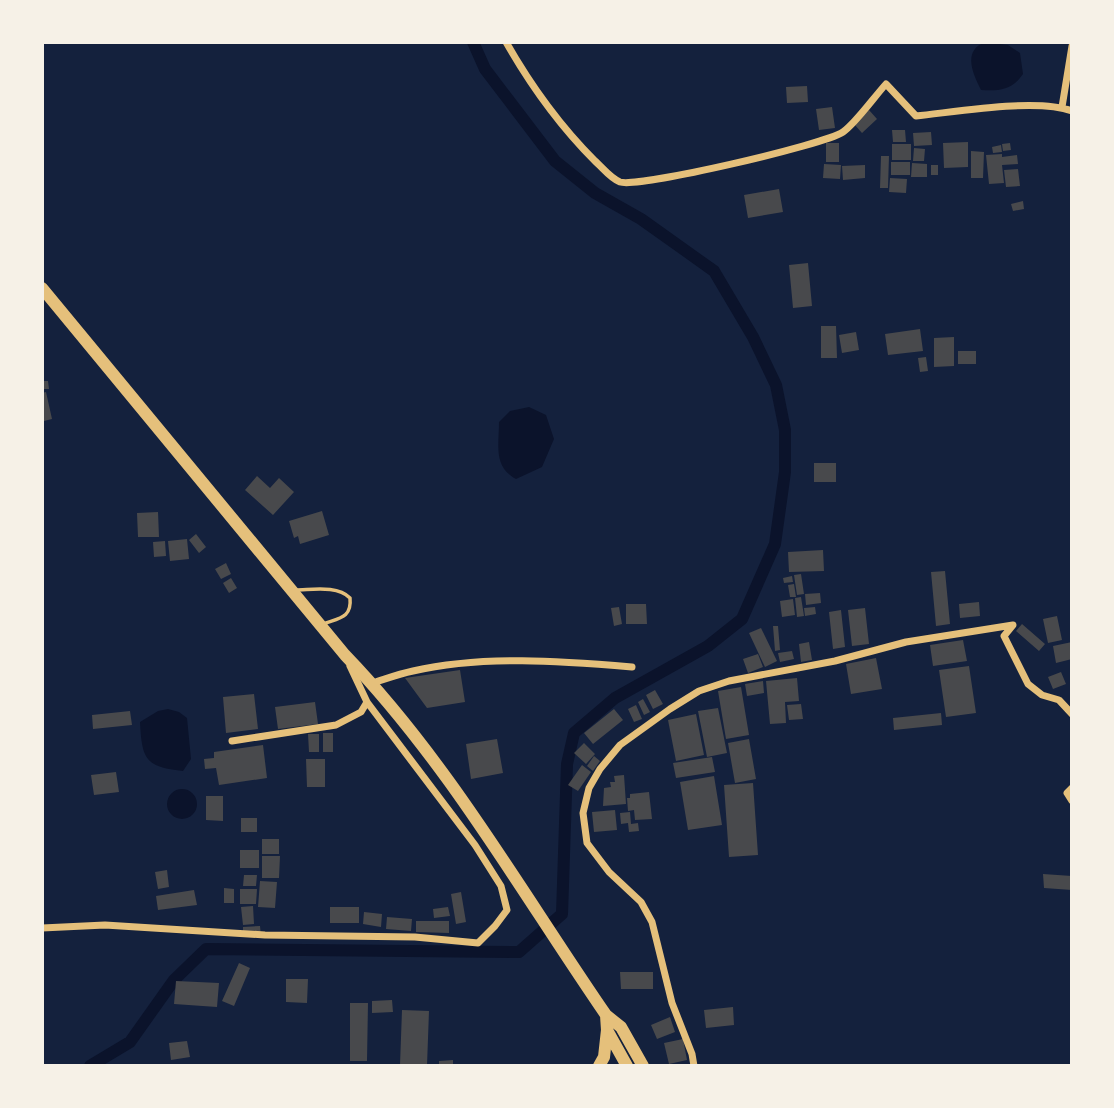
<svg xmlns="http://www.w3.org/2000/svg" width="1114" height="1108" font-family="Jost,sans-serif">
<rect width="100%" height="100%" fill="#14213d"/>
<path fill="#0b132b" d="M985 42 1008 45 1020 53 1023 74C1012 90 1000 91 981 90 973 74 962 51 985 42Z
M529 407 546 415 554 439 542 467 516 479C493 466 499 446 499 422L510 411Z
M168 709 179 712 187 718 191 759 183 771C145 767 142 759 140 722L158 711Z
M167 804a15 15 0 1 1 30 0a15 15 0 1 1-30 0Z"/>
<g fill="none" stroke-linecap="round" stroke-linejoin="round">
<path stroke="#0b132b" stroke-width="12" d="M90 1066 130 1042 174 980 206 949 519 952 562 914 567 764 574 733 615 698 708 646 742 619 775 544 785 472V430L776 385 753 337 714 271 641 219 595 193 555 161 485 69 473 42"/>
</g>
<path fill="#48494c" d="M807 86 808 102 787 103 786 87Z
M832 107 835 128 819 130 816 109Z
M869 110 877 119 862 133 854 124Z
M892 130H905L906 142H893Z
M931 132 932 145 914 146 913 133Z
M968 142V167L944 168 943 143Z
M826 143H839V162H826Z
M1010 143 1011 150 1003 151 1002 144Z
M892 144H911V160H892Z
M1001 145 1002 152 993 153 992 147Z
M914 148 925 149 924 161H913Z
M971 151 984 152 983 178H971Z
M1002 154V157L1017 155 1018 164 1002 165 1004 183 989 184 986 155Z
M881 156H889L888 188H880Z
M891 162H910V175H891Z
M912 163 927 164V177H911Z
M824 164 841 165 840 179 823 178Z
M865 165V178L843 180 842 166Z
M931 165H938V175H931Z
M1018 169 1020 186 1006 187 1004 170Z
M890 178 907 179 906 193 889 192Z
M779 189 783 212 748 218 744 195Z
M1023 201 1024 209 1013 211 1011 204Z
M808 263 812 306 793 308 789 265Z
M821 326H836L837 358H821Z
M920 329 923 351 888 355 885 334Z
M856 332 859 350 842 353 839 335Z
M954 337V366L934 367V338Z
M958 351H976V364H958Z
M926 357 928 371 920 372 918 358Z
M42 381H48L49 389H42Z
M46 392 52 419 44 421 42 393Z
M814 463H836V482H814Z
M257 476 270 488 279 478 294 492 273 515 245 490Z
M322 511 329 535 300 544 298 536 294 538 289 521Z
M158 512 159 537H138L137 513Z
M196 534 206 547 199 553 189 540Z
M187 539 189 559 170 561 168 541Z
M165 541 166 556 154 557 153 542Z
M823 550 824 571 789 572 788 552Z
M226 563 231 574 221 579 215 569Z
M945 571 950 624 936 626 931 572Z
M801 574 804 594 797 595 794 575Z
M792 576 793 582 784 583 783 578Z
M231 578 237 588 229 593 223 583Z
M794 584 796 597H790L788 585Z
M820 593 821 603 806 605 805 594Z
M801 597 804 616 797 617 795 598Z
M793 599 795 615 782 617 780 601Z
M979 602 980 616 960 618 959 604Z
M626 604H646L647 624H626Z
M619 607 622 624 614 626 611 608Z
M815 607 816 614 805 616 804 608Z
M865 608 869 644 852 646 848 610Z
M841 610 845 647 833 649 829 612Z
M1057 616 1062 640 1048 643 1043 619Z
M1022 624 1045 644 1039 651 1016 631Z
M773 626H778L780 650 775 651Z
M761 628 777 661 765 667 749 633Z
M963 640 967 661 933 666 930 645Z
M809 642 812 660 801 662 799 644Z
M1072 642V659L1056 663 1053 646Z
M792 651 794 659 780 662 778 653Z
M758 654 763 667 748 673 743 659Z
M876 658 882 689 851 694 846 664Z
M969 666 976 713 946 717 939 670Z
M460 670 465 702 427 708 405 678Z
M1061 672 1066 684 1053 689 1048 677Z
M797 678 799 701 785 702 786 723 770 724 766 681Z
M763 681 764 693 747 696 745 684Z
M741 687 749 735 726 739 718 691Z
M655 690 663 704 653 709 646 695Z
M254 694 258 729 226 733 223 697Z
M643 699 650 712 644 715 638 702Z
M315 702 318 724 278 729 275 707Z
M801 704 803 719 789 720 787 705Z
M636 705 642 719 634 722 628 709Z
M718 708 727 753 707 757 698 711Z
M614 709 623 720 593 744 584 733Z
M130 711 132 725 93 729 92 715Z
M941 713 942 725 894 730 893 718Z
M696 714 704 755 676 761 668 720Z
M323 733H333V752H323Z
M308 734H319V752H309Z
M497 739 503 773 471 779 466 744Z
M749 739 756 779 735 783 728 743Z
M584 743 595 754 586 764 574 753Z
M263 745 267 778 219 785 216 768 205 769 204 759 214 758V752Z
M594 756 600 761 593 771 587 766Z
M712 757 715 772 676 778 673 763Z
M306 759H325V787H307Z
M582 765 591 772 578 791 568 785Z
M116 772 119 792 94 795 91 775Z
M624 775 626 804 603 806 604 788 611 787 610 782H615L614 776Z
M714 776 722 825 688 830 680 782Z
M753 783 758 855 729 857 724 785Z
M649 792 652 819 635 820 634 810 628 811 627 798H630V794Z
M206 796H223V821L206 820Z
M615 810 617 830 594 832 592 812Z
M630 812 631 824 638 823 639 831 629 832 628 823 621 824 620 813Z
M241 818H257V832H241Z
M262 839H279V854H262Z
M240 850H259V868H240Z
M262 856H280L279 878H262Z
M167 870 169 887 158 889 155 872Z
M1043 874 1072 876V890L1044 888Z
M244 875H257L256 886H243Z
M260 881 277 882 275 908 258 907Z
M224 888 234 889V903H224Z
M240 889H257L256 904H240Z
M194 890 197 905 158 910 156 896Z
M461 892 466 922 456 924 451 894Z
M253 906 254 924 243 925 241 907Z
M330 907H359V923H330Z
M448 907 450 916 434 918 433 909Z
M364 912 382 914 381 927 363 924Z
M387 917 412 919 411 931 386 929Z
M416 921H449V933L416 932Z
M260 926 261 936H243V927Z
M239 963 250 968 234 1006 222 1001Z
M620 972H653V989H621Z
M286 979H308L307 1003 286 1002Z
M176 981 219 983 217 1007 174 1004Z
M392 1000 393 1012 372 1013V1001Z
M350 1003H368L367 1061H350Z
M733 1007 734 1025 706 1028 704 1010Z
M402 1010 429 1011 427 1066 400 1065Z
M670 1017 675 1032 657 1039 651 1025Z
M683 1039 687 1060 669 1064 664 1043Z
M187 1041 190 1057 171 1060 169 1043Z
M453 1060V1065L439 1066V1061Z"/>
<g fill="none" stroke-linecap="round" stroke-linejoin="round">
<path stroke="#e5c07b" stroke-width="3.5" d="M295 590C312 590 337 585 350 598 352 618 339 618 323 624"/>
<path stroke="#e5c07b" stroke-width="7" d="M506 42C531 86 560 126 595 161 603 168 610 178 620 182 638 188 824 145 843 132 855 124 875 96 886 84L916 116C956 112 1036 98 1072 111
M1062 107 1072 46
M372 683C385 679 399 674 413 671 483 655 561 661 632 667
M232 741 336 725 361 712 367 702
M1072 788 1067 793 1072 801
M42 928 105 925 265 935 415 937 478 943 495 926 507 910 501 886 475 845 367 702 350 666
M694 1066 692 1054 672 1003 652 922 641 902 609 872 587 843 583 813 589 788 600 769 620 745 670 709 699 691 729 681 835 661 906 642 1013 625 1004 636 1028 684 1042 695 1059 700 1072 714"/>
<path stroke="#e5c07b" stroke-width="12" d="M42 288 345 655C448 762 522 893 606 1015L621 1027 643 1066
M606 1015 607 1030 627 1066
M599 1066 604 1057 607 1030"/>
</g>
<rect width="1114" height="1108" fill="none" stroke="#f6f1e7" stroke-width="88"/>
</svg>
